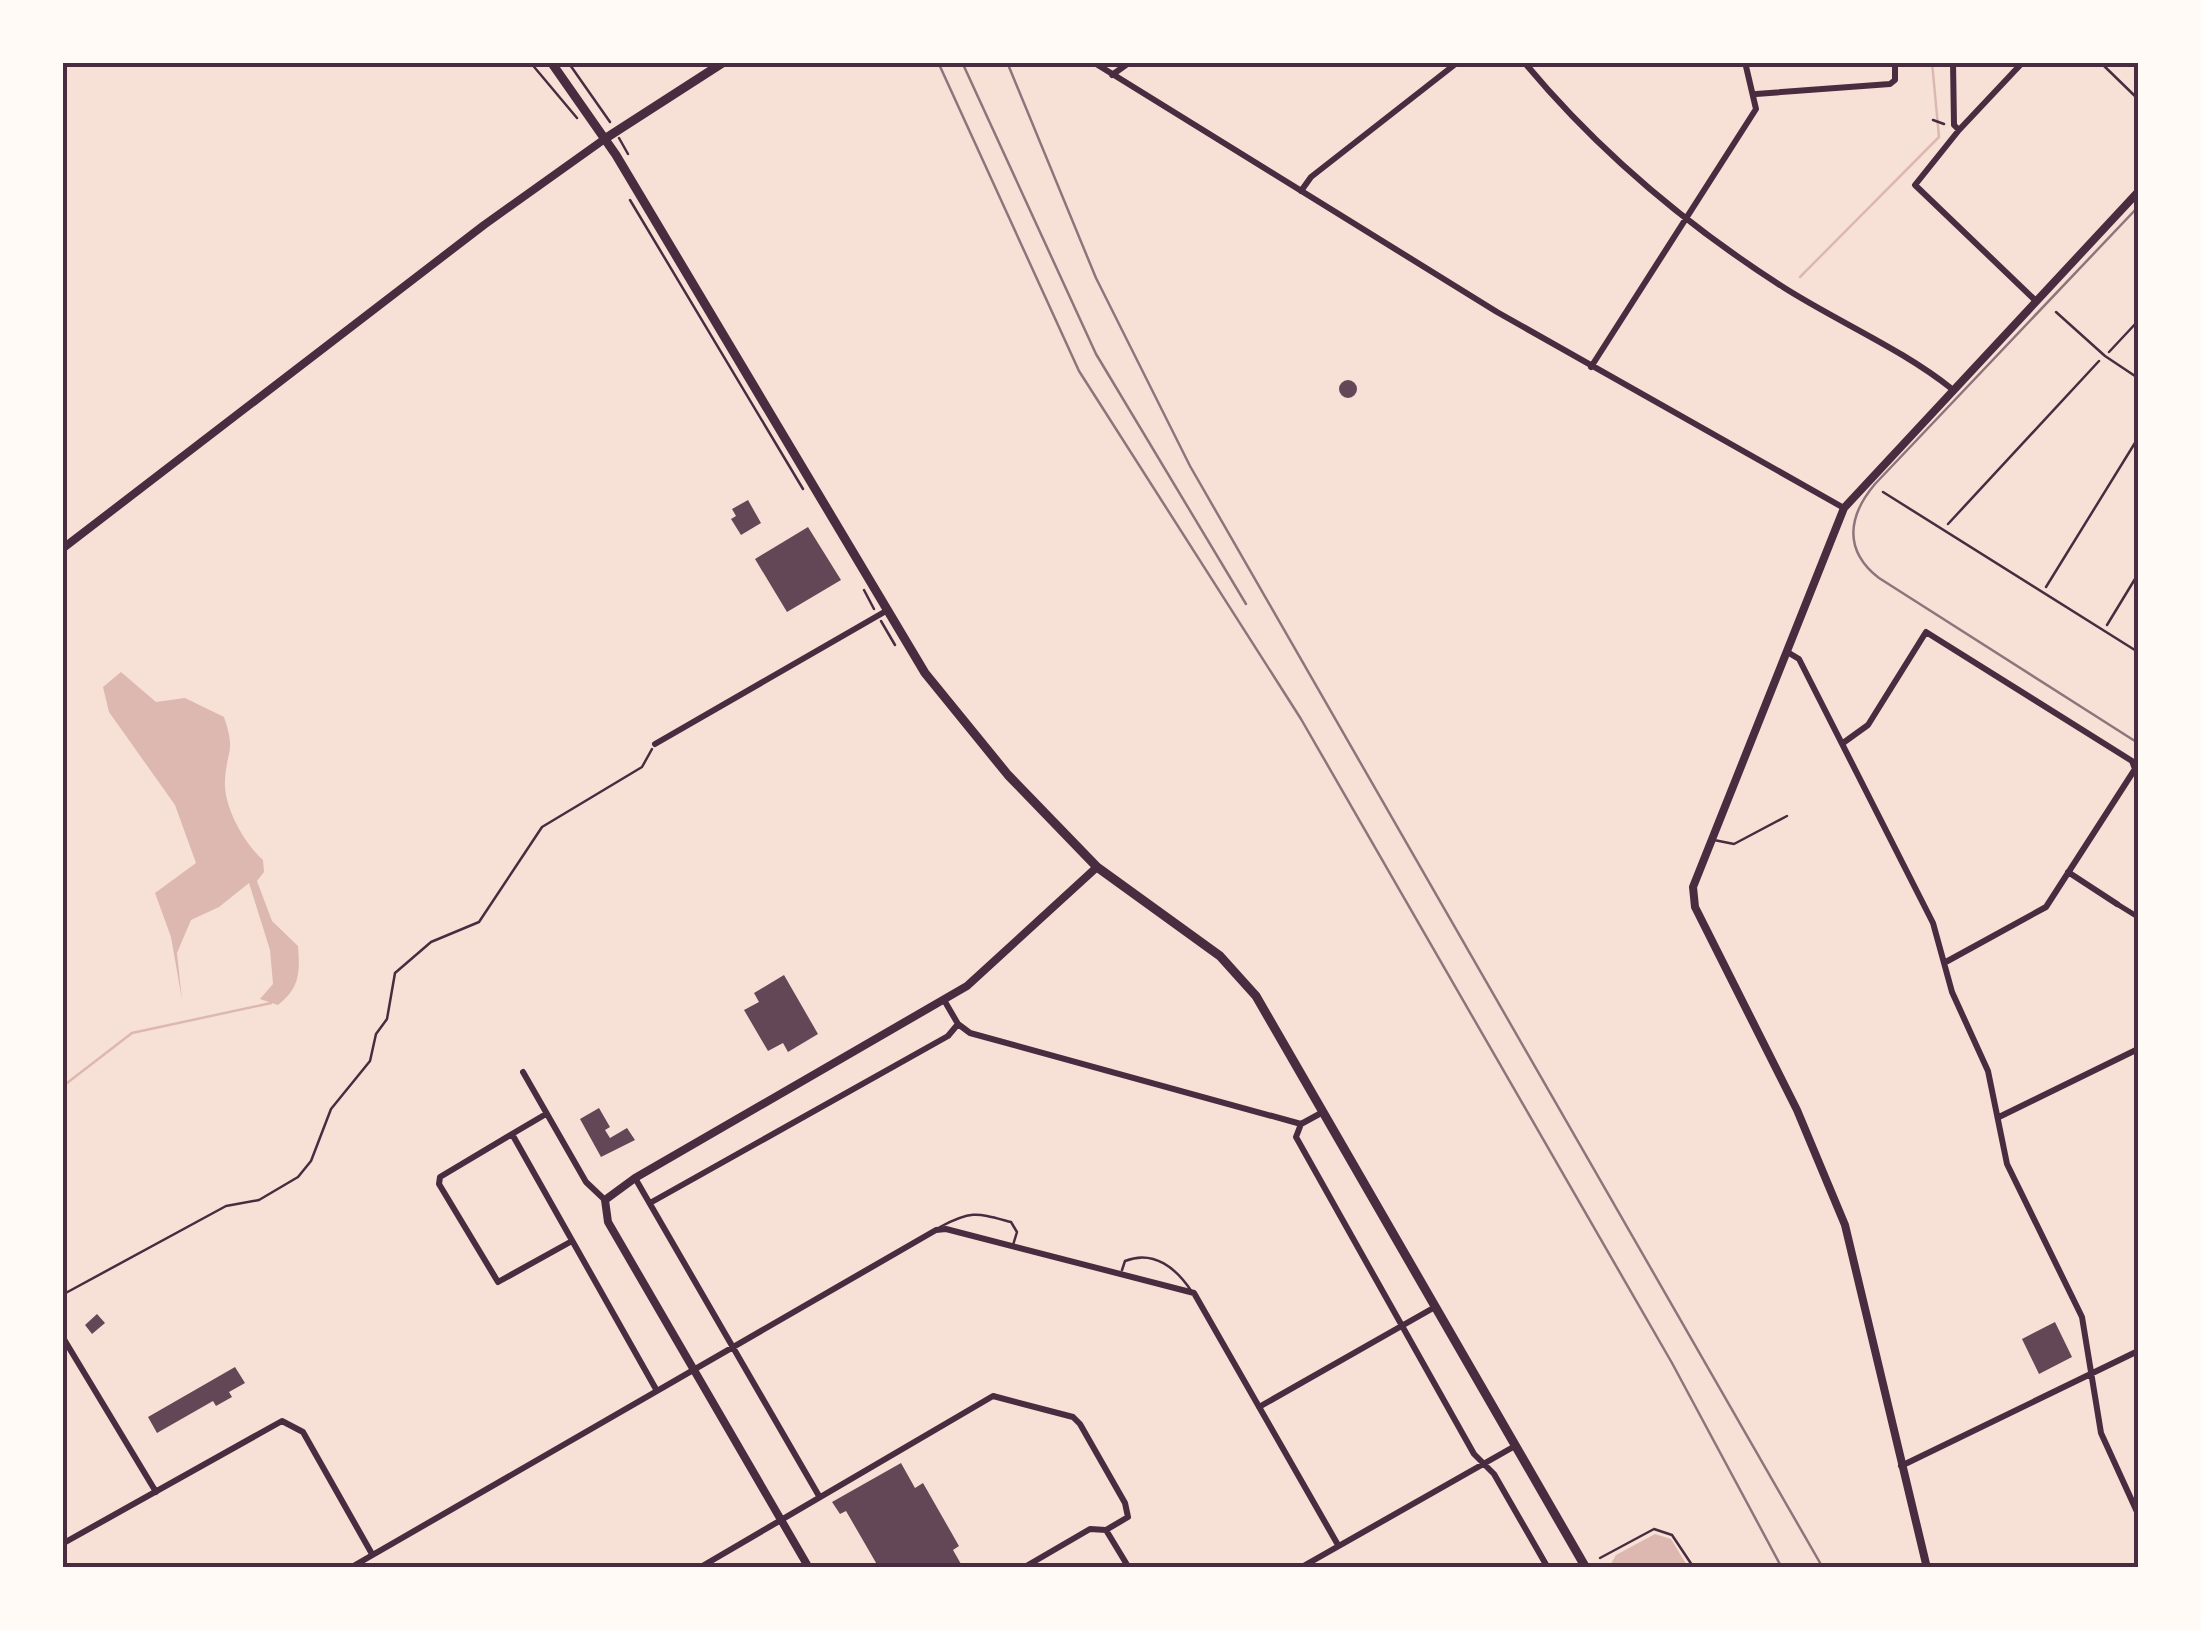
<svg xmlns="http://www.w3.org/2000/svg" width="2201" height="1630" font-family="Jost,sans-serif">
<rect width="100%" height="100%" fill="#f7e1d7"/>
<path fill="#dcb8b0" d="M121 672 156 702 185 698 224 717C236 753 227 748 225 780 223 806 244 843 263 860L264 872 257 881 272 921 298 946C300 972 300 988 278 1005L260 999 273 984 270 950 249 883 219 907 191 920 177 953 182 1000 171 937 155 893 196 863 175 805 109 712 103 687Z
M1655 1534 1671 1539 1688 1567H1609L1616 1555Z"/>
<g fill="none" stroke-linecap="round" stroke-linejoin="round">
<path stroke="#dcb8b0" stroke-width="2.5" d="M1800 277 1939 137 1932 62
M67 1083 132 1033 271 1003"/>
</g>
<path fill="#644757" d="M1339 389a9 9 0 1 1 18 0a9 9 0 1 1-18 0Z
M748 500 761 523 741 535 731 519 736 516 732 509Z
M808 527 841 580 787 612 755 559Z
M784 975 818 1034 788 1052 783 1043 768 1051 744 1010 759 1002 754 993Z
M599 1108 610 1127 605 1130 610 1138 627 1128 635 1140 601 1157 580 1119Z
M97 1314 105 1323 92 1334 85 1325Z
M2055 1322 2072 1357 2039 1374 2022 1339Z
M235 1367 245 1383 229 1392 232 1397 216 1406 213 1401 157 1433 148 1417Z
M901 1463 915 1488 923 1483 959 1546 953 1550 961 1564 955 1568H879L846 1511 840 1514 832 1502Z"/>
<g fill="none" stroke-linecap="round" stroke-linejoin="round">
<path stroke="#4a2c40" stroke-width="2.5" d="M530 62 577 118
M568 62 610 122
M1933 120 1944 124
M619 138 628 154
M630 200 803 489
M2109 352 2138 321
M1948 524 2099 361
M2046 587 2138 438
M864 590 874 609
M881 621 895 645
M2107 625 2138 574
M62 1295 226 1206 259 1200 298 1177 311 1161 331 1109 370 1061 376 1034 387 1019 395 973 431 942 479 922 542 827 642 767 652 749
M1600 1558 1654 1529 1672 1535 1694 1568"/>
<path stroke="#4a2c40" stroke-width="2.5" d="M2100 62 2138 99
M2056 312 2105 356 2138 378
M1883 492 2138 652
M1714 840 1734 844 1787 816
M940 1227C972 1210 977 1213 1011 1222L1017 1232 1013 1245
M1122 1270 1125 1261C1154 1249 1177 1269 1192 1292"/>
<path stroke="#4a2c40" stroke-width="5" d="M2117 904 2138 917"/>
<path stroke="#4a2c40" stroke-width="6" d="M1093 62 1497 312 1844 508
M1524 62C1598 151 1686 225 1783 287 1838 322 1902 349 1952 389
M1953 62 1954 125 1959 130 1915 185 2036 301
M1112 75 1130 62
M1756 94 1890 84 1895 80V62
M1959 130 2023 62
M1301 191 1311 177 1458 62
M1591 367 1756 109 1745 62
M1789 653 1799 659 1933 923 1952 992 1988 1071 2007 1164 2082 1317 2101 1433 2138 1514
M1843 743 1868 725 1926 632 2132 761 2135 769 2046 907 1944 963
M655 744 886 611
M2068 872 2117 904
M944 1000 958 1024 970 1033 1301 1124 1323 1112
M523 1072 586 1182 605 1200
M546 1114 512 1134 657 1391
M1999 1117 2138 1049
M1301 1124 1296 1137 1474 1454 1494 1474 1548 1568
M512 1134 440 1177 439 1184 498 1282 572 1241
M635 1178 819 1496
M650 1203 948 1036 958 1024
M62 1336 156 1492
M1259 1407 1435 1307
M1901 1466 2138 1351
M62 1544 282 1421 303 1432 372 1554
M350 1568 936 1230 946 1229 1194 1293 1338 1545
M699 1568 993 1396 1073 1417 1080 1424 1125 1503 1128 1517 1106 1530
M1023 1568 1090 1529 1106 1530 1129 1568
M1300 1568 1515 1446"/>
<path stroke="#4a2c40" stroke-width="8" d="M62 549 484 225 606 138
M809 1568 608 1222 605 1200 635 1178 967 986 1097 867
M1927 1568 1845 1225 1797 1110 1695 907 1693 887 1844 508 2138 192"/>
<path stroke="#4a2c40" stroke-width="9" d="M551 62 616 155 925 673 1008 775 1097 867 1220 956 1256 996 1586 1568
M606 138 724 62"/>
<path stroke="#8f747c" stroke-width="2.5" d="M938 62 1079 371 1301 719 1672 1363 1782 1568
M962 62 1096 354 1246 604
M2138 207 1875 484C1848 516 1843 550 1879 578L2138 743"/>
<path stroke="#8f747c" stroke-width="2.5" d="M1007 62 1096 278 1190 466 1823 1568"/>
</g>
<rect width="2201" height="1630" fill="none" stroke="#fffaf5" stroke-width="130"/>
<rect x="65" y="65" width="2071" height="1500" fill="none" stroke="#4a2c40" stroke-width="4"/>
</svg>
